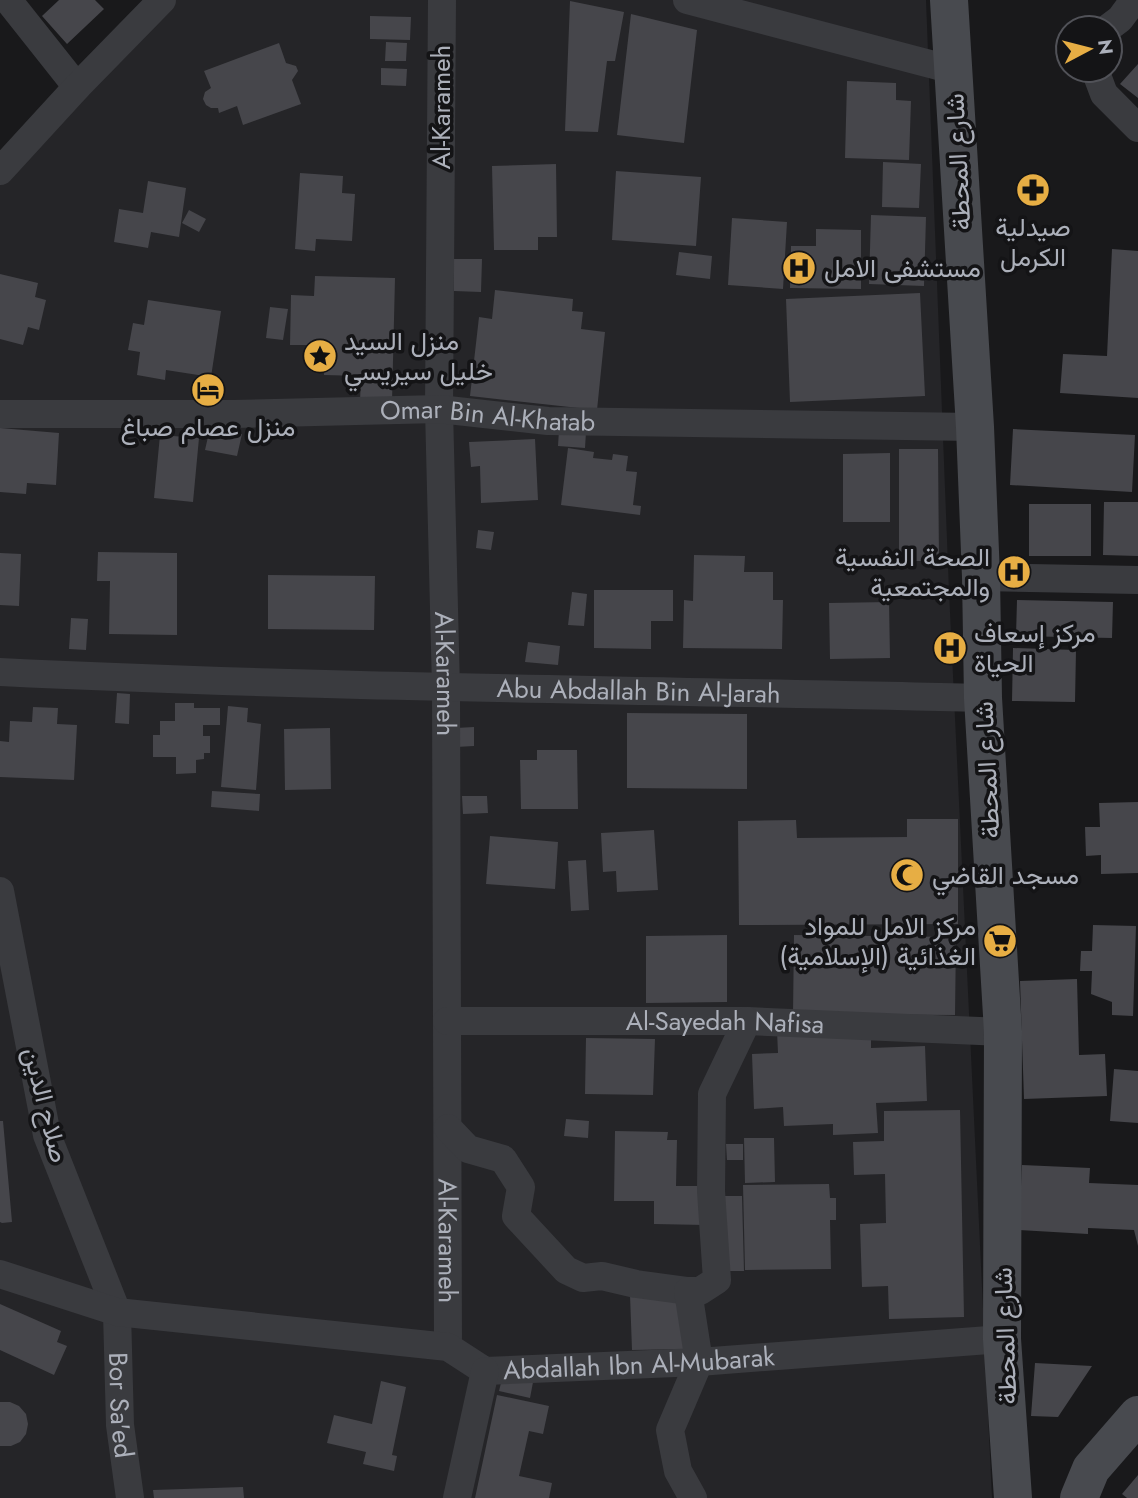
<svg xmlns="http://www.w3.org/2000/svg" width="1138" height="1498" font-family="Jost,Vazirmatn,sans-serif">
<rect width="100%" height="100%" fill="#19191b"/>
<path fill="#252528" d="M157 0H926L949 591 992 1498H0V159Z"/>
<path fill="#46464b" d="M59 0H95L104 9 67 44 42 16Z
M570 1 624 12 615 61H607L598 132 565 131Z
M631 14 697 30 684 143 617 135Z
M370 16 411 17 410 40 370 39Z
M386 42 407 43 406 61H385Z
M279 43 286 63 296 66 298 71 292 80 301 104 243 125 237 106 219 113 218 108H211L206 105 203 99 205 92 211 88 204 71Z
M1138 64V98L1120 84Z
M381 68 407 69 406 86 381 85Z
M847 81 896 83V100L911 101 909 160 845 158Z
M883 162 921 164 919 208 882 207Z
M556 164 557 237H538V250H494L492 166Z
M616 171 701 177 696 246 612 240Z
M300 173 343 176 342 193 355 194 352 241 316 239 315 251 295 249Z
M148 181 186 188 179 237 151 232 148 248 114 242 119 209 143 213Z
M189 210 206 219 199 232 182 223Z
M871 215 926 217 924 286 869 284Z
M732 218 787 222 783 289 728 285Z
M816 229 861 230V289L790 288 791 246H816Z
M1112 249 1138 251V398L1060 393 1063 354 1107 356Z
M679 252 712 256 710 279 676 275Z
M454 259H482L481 292 454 291Z
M0 274 38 283 35 297 46 300 39 330 28 327 23 345 0 339Z
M315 276 395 278 392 402H360L361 376 324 375 325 345H290L291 295 314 296Z
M495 290 573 299 572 311 583 312 581 329 605 332 597 410 470 396 479 317 492 319Z
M920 293 925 396 790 402 786 299Z
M148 300 221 311 211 377 166 370 165 380 137 375 140 352 128 350 133 323 144 325Z
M270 307 288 309 283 340 266 338Z
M0 428 59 433 56 485 27 483 26 494 0 492Z
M210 428 242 434 237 456 205 450Z
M1013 429 1135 435 1132 492 1010 485Z
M559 430 586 432 585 448 558 446Z
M160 435 199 438 193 502 154 498Z
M535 439 538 500 481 503 480 466 471 467 469 442Z
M568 448 594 452 593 458 612 460 613 454 628 456 626 471 637 472 633 505 641 506 640 515 561 505Z
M899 449H938L939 561H899Z
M890 453V522H843V454Z
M1104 502H1138V556L1103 555Z
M1029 504H1091V556H1029Z
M478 530 494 532 491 550 476 548Z
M98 552 177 553V635L109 634 110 581H97Z
M0 553 21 554 19 606 0 605Z
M694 555 745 556 744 572H773V600H783L782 649 683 648 684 600 693 601Z
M268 575 375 576 374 630 268 629Z
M594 590H673V621H651V649L594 648Z
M572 592 587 594 584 626 568 625Z
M1017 600 1113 602 1112 638 1016 636Z
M889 602 890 658 830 659 829 603Z
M71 618 88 619 86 650 69 649Z
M528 642 560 646 558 665 525 662Z
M1013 648 1076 650 1075 702 1012 701Z
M117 693 130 694 129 724 115 723Z
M175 703H194V708H220V725H203V736H210V753H204V759L196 760V773L176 774V757H153V735H160V721H175Z
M228 706 248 708 247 722 261 724 256 790 221 787Z
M33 707 58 708 57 724 77 725 74 780 0 777V741L9 742 10 721 32 722Z
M627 713 747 714V789L627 788Z
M474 727V746L456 747V728Z
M330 728 331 789 285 790 284 729Z
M537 750H577L578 809H521L520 760H537Z
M212 791 260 794 259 811 211 807Z
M462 796H487L488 813 463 814Z
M1138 802V873L1101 874V855L1086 856 1085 827H1100L1099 803Z
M907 819H958V924L739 925 738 821 796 820 797 838 907 837Z
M654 830 658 890 617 892 616 871 603 872 601 833Z
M490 836 558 842 555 889 486 884Z
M586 860 589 910 571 911 568 861Z
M1093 925 1136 926 1133 1016 1112 1015V1002L1091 994 1092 971H1080L1081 951H1092Z
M727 935V1002L646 1003V936Z
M794 935 956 937 955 1015 793 1014Z
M1077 979 1079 1055 1105 1054 1107 1096 1024 1099 1020 981Z
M777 1031 871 1035V1048L925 1046 927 1101 876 1103 878 1133 833 1135V1124L784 1126 783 1107 754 1109 752 1054 778 1053Z
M586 1038 655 1039 653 1095 585 1094Z
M1114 1069 1138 1071V1123L1110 1121Z
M960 1110 964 1317 889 1319 888 1286 862 1287 860 1224 886 1223 885 1174 854 1175 853 1142 884 1141V1111Z
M566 1119 589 1121 588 1138 564 1136Z
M0 1121H3L12 1222 2 1223 0 1222Z
M615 1131 668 1132 667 1140H677L676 1186H705V1225L654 1224V1201H614Z
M744 1138H774L775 1182 745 1183Z
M726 1144H743V1160H727Z
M1022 1165 1090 1168 1089 1183 1138 1185V1246L1134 1230 1088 1228V1234L1019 1230Z
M829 1184 830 1198H836V1220H830L831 1269 745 1270 743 1185Z
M718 1196H742L744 1271H719Z
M683 1293 684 1349 632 1350 630 1295Z
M0 1304 61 1331 57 1342 67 1346 54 1375 0 1350Z
M1035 1363 1092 1366 1058 1417 1031 1416Z
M504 1371 534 1377 530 1398 499 1391Z
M381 1381 406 1387 392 1455 397 1456 394 1471 363 1464 366 1452 327 1443 334 1415 372 1424Z
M497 1395 549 1406 543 1434 529 1431 519 1476 552 1483 549 1498H475Z
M0 1402H10L19 1406 26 1414 28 1424 26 1434 20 1442 11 1446H0Z
M1138 1475V1498H1127L1122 1494Z
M243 1487 244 1498H154L153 1490Z"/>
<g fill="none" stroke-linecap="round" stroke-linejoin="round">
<g stroke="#3a3b3f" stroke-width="28">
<path d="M8 0 77 87"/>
<path id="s1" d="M442 0 439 409 446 688 448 1347"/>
<path d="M687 0 953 70"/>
<path d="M1108 28 1120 19 1134 0"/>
<path d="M1095 70 1104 94 1138 128"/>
<path d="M0 171 77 87 162 0"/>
<path id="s2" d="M0 414H233L439 409 548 421 975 427"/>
<path d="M981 577 1138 580"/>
<path id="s3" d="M0 672C327 688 655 690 983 698"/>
<path id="s4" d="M0 891 47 1135 117 1312 120 1425 130 1498"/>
<path id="s5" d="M447 1021H747L1003 1032"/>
<path d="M448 1128 468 1149 503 1159 521 1187 516 1216 566 1270 583 1278 602 1276 636 1284 688 1291"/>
<path id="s6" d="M0 1274 117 1312 448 1347 485 1371 699 1362 1002 1339"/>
<path d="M457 1498 485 1371"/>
<path d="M693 1498 678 1471 670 1430 699 1362 688 1291H700L717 1280 711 1191 712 1094 747 1021"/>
</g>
<path stroke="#484a4f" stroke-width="38" d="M949 0 975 427 981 577 983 698 1003 1032 1002 1339 1013 1498
M1079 1498 1091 1469 1138 1415"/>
</g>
<defs>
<g id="pharmacy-disc" transform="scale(1.75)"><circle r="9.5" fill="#e7ae44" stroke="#141416"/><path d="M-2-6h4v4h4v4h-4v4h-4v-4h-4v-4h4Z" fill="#111"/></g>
<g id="hospital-disc" transform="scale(1.75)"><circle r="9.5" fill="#e7ae44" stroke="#141416"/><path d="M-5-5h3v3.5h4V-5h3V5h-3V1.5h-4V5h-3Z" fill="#111"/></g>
<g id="sight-disc" transform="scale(1.75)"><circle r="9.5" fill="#e7ae44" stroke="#141416"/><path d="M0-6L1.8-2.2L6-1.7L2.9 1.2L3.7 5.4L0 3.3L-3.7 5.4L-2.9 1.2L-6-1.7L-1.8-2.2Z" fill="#111"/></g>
<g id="hotel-disc" transform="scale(1.75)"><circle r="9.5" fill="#e7ae44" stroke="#141416"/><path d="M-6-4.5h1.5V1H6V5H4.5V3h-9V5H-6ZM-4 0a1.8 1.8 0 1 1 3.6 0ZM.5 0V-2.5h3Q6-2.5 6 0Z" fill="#111"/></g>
<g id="mosque-disc" transform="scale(1.75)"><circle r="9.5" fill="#e7ae44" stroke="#141416"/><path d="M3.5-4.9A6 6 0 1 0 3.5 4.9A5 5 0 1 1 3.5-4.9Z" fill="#111"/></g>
<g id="supermarket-disc" transform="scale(1.75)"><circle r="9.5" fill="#e7ae44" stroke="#141416"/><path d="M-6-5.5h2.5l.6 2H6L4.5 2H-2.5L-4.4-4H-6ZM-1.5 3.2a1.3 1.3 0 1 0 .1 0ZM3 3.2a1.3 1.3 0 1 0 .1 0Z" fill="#111"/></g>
</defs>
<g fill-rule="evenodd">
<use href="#pharmacy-disc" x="1033" y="190"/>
<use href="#hospital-disc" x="799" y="268"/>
<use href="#sight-disc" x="320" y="356"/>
<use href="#hotel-disc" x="208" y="390"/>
<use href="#hospital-disc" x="1014" y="572"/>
<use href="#hospital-disc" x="950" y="648"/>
<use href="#mosque-disc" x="907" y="875"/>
<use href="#supermarket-disc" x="1000" y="941"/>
</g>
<g text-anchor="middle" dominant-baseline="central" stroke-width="7" stroke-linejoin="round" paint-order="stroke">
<g font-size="26" fill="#acb0ba" stroke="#141416">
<text transform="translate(441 107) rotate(-90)">Al-Karameh</text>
<text transform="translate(958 162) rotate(-93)">شارع المحطة</text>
<text stroke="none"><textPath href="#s2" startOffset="488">Omar Bin Al-Khatab</textPath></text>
<text stroke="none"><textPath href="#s1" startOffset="674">Al-Karameh</textPath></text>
<text stroke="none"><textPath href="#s3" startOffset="639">Abu Abdallah Bin Al-Jarah</textPath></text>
<text transform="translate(987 770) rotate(-93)">شارع المحطة</text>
<text stroke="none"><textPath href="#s5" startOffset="278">Al-Sayedah Nafisa</textPath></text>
<text transform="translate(46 1105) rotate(76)">صلاح الدين</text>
<text stroke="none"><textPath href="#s1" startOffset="1241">Al-Karameh</textPath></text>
<text transform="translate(1005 1336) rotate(-92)">شارع المحطة</text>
<text stroke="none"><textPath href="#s6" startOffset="654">Abdallah Ibn Al-Mubarak</textPath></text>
<text stroke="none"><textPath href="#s4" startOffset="532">Bor Sa'ed</textPath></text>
</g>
<g font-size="26" fill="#acb0ba" stroke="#141416" text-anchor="start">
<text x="1033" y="227" text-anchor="middle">صيدلية<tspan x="1033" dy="30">الكرمل</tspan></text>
<text x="824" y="268">مستشفى الامل</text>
<text x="344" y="341">منزل السيد<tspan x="344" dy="30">خليل سيريسي</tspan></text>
<text x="208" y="427" text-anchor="middle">منزل عصام صباغ</text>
<text x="990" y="557" text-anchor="end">الصحة النفسية<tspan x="990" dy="30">والمجتمعية</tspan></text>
<text x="974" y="633">مركز إسعاف<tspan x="974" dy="30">الحياة</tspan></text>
<text x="932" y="875">مسجد القاضي</text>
<text x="976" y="926" text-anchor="end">مركز الامل للمواد<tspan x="976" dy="30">الغذائية (الإسلامية)</tspan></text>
</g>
</g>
<g transform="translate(1089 49) rotate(83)"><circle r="33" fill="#141416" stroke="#515258" stroke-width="2"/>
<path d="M0-5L12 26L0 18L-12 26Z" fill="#e7ae44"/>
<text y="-10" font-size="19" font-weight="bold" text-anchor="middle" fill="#acb0ba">N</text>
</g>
</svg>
